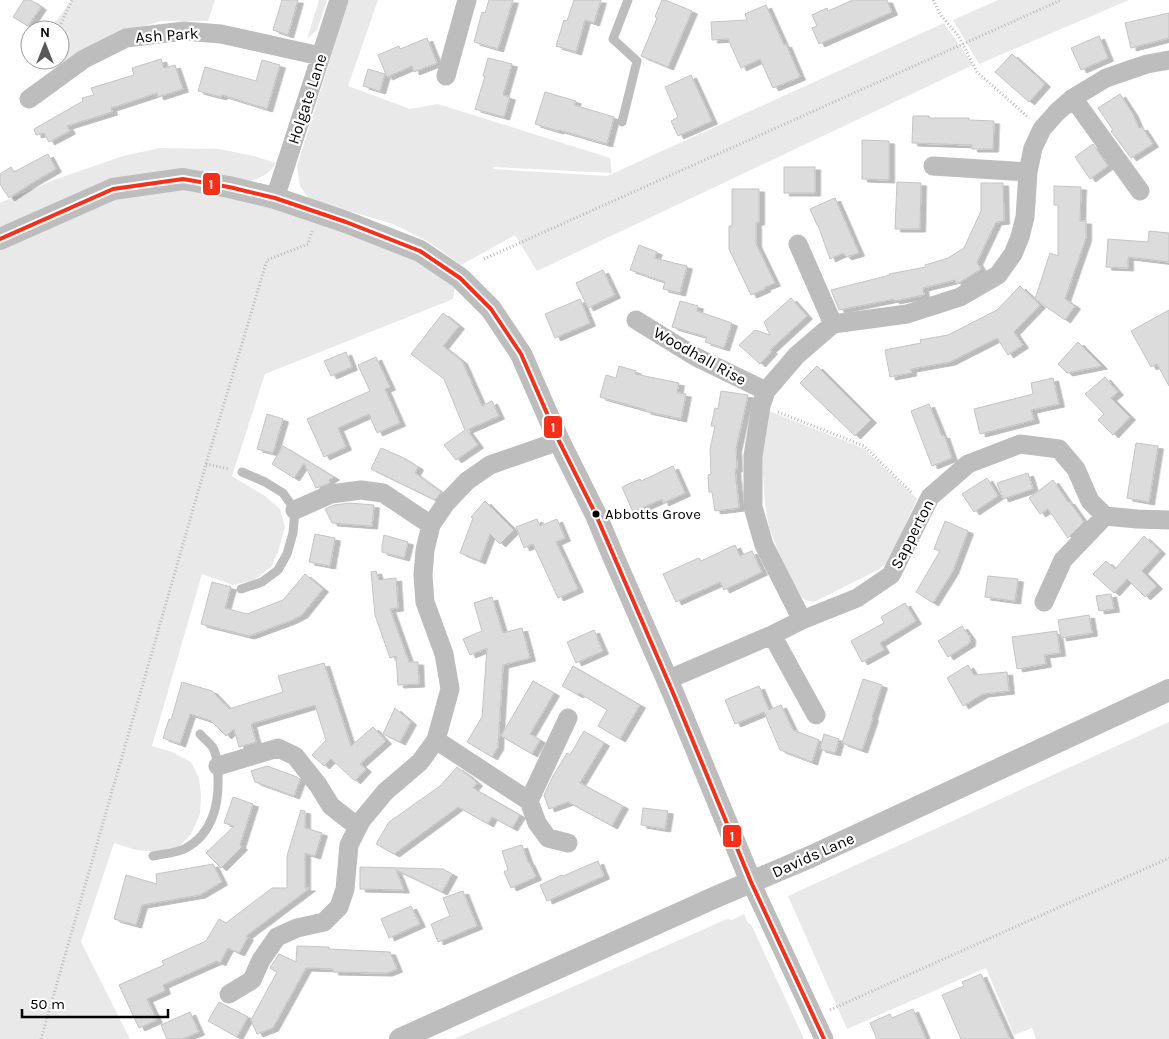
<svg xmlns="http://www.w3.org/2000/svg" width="1169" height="1039" font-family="Karla,sans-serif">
<defs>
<filter id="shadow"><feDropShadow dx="5.5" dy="3" stdDeviation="0" flood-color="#0004"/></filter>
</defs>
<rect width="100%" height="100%" fill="#fff"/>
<path fill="#e9e9e9" d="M72 0H215L208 21H162L119 33 60 69 54 60H60V30H49Z
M319 0H327L317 30 307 39Z
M349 0H378L348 86 410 109 438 104 610 158 612 173 493 167V169L607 176 944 23 973 65 537 271 515 235 461 265 429 242 393 224 309 199 300 186 297 166Z
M998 0H1129L979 64 953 20Z
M160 148 219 149 254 156 276 163C269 174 263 177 250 181L184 171 0 231V203L54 180 123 156Z
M185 187 219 193 328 225 420 261 456 282 453 299 265 374 232 476 265 496 280 509 285 527 278 552 271 567 254 580 233 585 202 574 152 746 172 752 191 762 199 778 201 795 200 814 191 834 177 849 159 852 136 850 114 843 81 942 130 1039H0V247L119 197Z
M769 411 863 448 917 499 888 563 876 571 814 602 805 600 800 596 784 567 769 527 765 505 762 457Z
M1169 722V1039H1036L1032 1028 1014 1035 986 968 847 1029 788 896Z
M744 914 748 923 751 924 804 1039H454L727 919 732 920Z"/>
<path fill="#dcdcdc" stroke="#c4c4c4" filter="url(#shadow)" d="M24 0H31L41 7 28 26 13 17Z
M282 0H298L288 35 273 30Z
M489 0H513L498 49 474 42 482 12 485 13Z
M574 0H601L594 23 585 20 576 52 556 46 564 20 567 21Z
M662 0H665L692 11 668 67 641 56 657 18 655 17Z
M853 0H887L892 12 819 44 812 28 817 26 812 15 827 8 828 11Z
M766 5 784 45 786 44 800 77 773 88 760 59 741 68 728 39 712 40 711 22 747 20 745 14Z
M1169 13V38L1131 48 1125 23Z
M1099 36 1108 58 1081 70 1071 48Z
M427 38 437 63 414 72 412 66 387 77 378 55 399 46 400 49Z
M1012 54 1045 84 1029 102 995 72Z
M488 58 512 64 503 95 510 97 504 117 475 109 485 76H483Z
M161 59 164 68 175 65 183 89 158 97 157 93 111 108 112 112 67 126 70 131 49 142 44 133 36 135 34 129 83 101 82 98 94 95 91 88 134 75 132 68Z
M262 60 280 65 267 109 222 95 221 97 198 91 205 67 256 81Z
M368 69 385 74 380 91 363 86Z
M691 75 712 121 678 136 671 121 678 117 665 87Z
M545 92 576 101 574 105 614 117 607 144 559 130 558 131 535 124Z
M1120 94 1133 114 1139 128 1142 127 1153 144 1131 158 1111 131 1113 130 1098 108Z
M913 116H929V118H969V120L994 121 993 149H972V145L912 143Z
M862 140 889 141V180L862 179Z
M1093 144 1108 166 1090 179 1075 157Z
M48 154 56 169 32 183 9 198 0 184V174L11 167 14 172Z
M784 167H815V193H784Z
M897 182 921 183 920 229H895Z
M981 183H1003L1004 221 996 222 977 262 981 269 957 284 955 280 923 288 924 295 894 301V299L839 310 831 290 890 275 889 274 926 267 925 265 948 258 964 248 981 211Z
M1054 186 1081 187 1080 221H1086V238L1065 299 1075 306 1065 320 1035 299 1050 253 1058 256V205H1054Z
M732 189H759V222H756V244L775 283 765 287V289L751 295 729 249V226H732Z
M835 198 859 253 846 257 843 253 830 259 818 225H817L810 209Z
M1149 231 1169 233V262L1128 257V268L1106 267 1108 239 1148 242Z
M639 245 657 252 654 258 687 266 680 293 663 289 665 282 630 270Z
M603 270 615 295 588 308 576 283Z
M1020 286 1040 305 1014 332 1023 345 1008 355 997 338 950 362 911 369V373L890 377 885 350 921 343 920 340 948 335 997 310Z
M791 298 807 316 770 350 772 351 760 364 739 345 755 330 770 335 764 322Z
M580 299 590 323 555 338 545 314Z
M680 301 698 306 697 311 732 323 724 348 705 342 707 337 672 327Z
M1169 310V386L1157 364 1151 367 1131 331Z
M443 313 459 326 443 346 462 361 482 406 492 401 499 416 467 430 478 445 456 460 444 445 465 430 444 379 411 354Z
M1078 342 1102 366 1067 373 1058 364Z
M346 352 352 367 331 376 324 361Z
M376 357 390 387 385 389 400 423 377 433 369 414 338 428 346 447 324 457 307 419 370 391 358 365Z
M619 366 636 371 635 374 679 383 677 393 686 394 681 419 645 411 646 410 600 397 606 375 616 378Z
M817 366 871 420 855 436 800 383Z
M1105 377 1118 392 1111 398 1130 417 1113 435 1098 420 1104 414 1085 394Z
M1053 378 1059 404 1031 410 1034 420 980 434 974 409 1033 394 1031 383Z
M721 391 748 395 736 449 737 469H735L739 508 715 511 712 492H709L708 475 711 474 710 449 715 426H711L715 408 718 409Z
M929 404 942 436 944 435 952 458 932 466 911 411Z
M267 414 283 419 273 453 257 449Z
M1136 443 1158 446 1149 502 1127 498Z
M283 446 334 477 329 480 330 483 316 488 304 463 294 478 272 464Z
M381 448 402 457 418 467 415 473 441 492 435 500 371 469Z
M673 466 685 493 663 503 662 499 633 512 622 487 640 479 641 481Z
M1028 473 1033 489 1003 499 997 483Z
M987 478 998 496 974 512 962 494Z
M1053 480 1068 502 1069 501 1084 522 1068 538 1048 509 1040 514 1029 498Z
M485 501 514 530 500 544 490 534 480 561 460 553 473 518 471 517Z
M350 503 374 505 372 526 332 523 325 509 334 505Z
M537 519 540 526 557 519 565 538 556 542 578 589 558 598 533 544 524 548 516 527Z
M945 521 968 531 953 571 933 603 916 592 940 551 934 549Z
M315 534 335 538 330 566 309 562Z
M384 535 408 542 404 558 382 552V545Z
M1144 536 1160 551 1142 571 1157 586 1145 597 1127 579 1114 593 1093 574 1106 561 1115 569Z
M735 545 740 556 752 551 762 572 724 590 720 582 676 602 663 574 699 558 701 561Z
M376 571 379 580 396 578 398 608 390 609 409 662H418L419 684 398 685 396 656 390 658 375 615 371 572Z
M305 574 323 589 302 615 290 621 249 636 201 624 212 582 231 587 225 608 247 614 283 600Z
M988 576 1018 579 1015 601 985 597Z
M1111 594 1114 609 1099 611 1096 596Z
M492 597 503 633 522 628 530 658 503 665 498 747 492 757 467 742 482 717 487 648 470 655 463 639 482 631 474 603Z
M905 603 916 621 880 643 884 650 862 662 851 641 884 623 881 617Z
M1089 615 1092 633 1061 638 1058 620Z
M962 626 970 637V643L948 657 938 641Z
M594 630 603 651 576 663 567 642Z
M1057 631 1060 653 1044 655 1046 664 1017 669 1012 637Z
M324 663 351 746 373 727 386 741 360 764 366 769 355 781 331 759 324 766 312 755 326 740 315 705 251 724 256 742 239 747 234 729 226 736 211 721 190 714 180 744 163 738 169 719 171 720 182 682 212 691 229 709 283 692 278 676Z
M968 665 974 675 1007 672 1009 691 983 694 963 706 947 678Z
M573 666 640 705 620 739 598 726 607 710 579 693 578 695 562 686Z
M863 679 882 685 872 717 873 718 862 750 842 743Z
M533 681 554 693 530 734 540 740 532 754 501 736Z
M759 686 769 710 781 705 793 730 819 740 812 762 780 750 764 712 735 724 725 700Z
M395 708 411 722 400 742 383 734Z
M584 731 604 743 580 783 623 806 612 826 568 802 549 809 544 795 553 776 567 753 570 755Z
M824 734 839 739 835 753 820 749Z
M267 766 297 777 300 780 294 796 255 782 251 771Z
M457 767 468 775 477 783 473 788 520 815 512 828 492 817 488 824 458 807 394 854 376 844 389 822 440 786Z
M233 797 253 804 240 845 242 847 221 868 206 853 234 826 224 823Z
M643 808 668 811 665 829 641 825Z
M301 810 305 811V828L322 833 315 856 305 853V888H310L246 936 248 937 239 953 228 948 220 963 217 961 163 985 165 991 147 999 157 1020 139 1028 119 985 164 965 162 961 206 941 219 919 226 923 272 888H287V856Z
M522 845 528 862H529L536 877 511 888 504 872 508 870 502 851Z
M598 861 604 876 547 901 540 885 562 875 563 876Z
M213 864 222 882 200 895 142 905 136 925 114 919 126 875 157 884 156 874Z
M360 867 443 869 452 874 442 892 396 870 404 890 360 889Z
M463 891 477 926 438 942 431 924 450 916 443 898Z
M411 906 420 924 389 938 381 919Z
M297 946 329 947V949L390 952 397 969 387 973 333 972V969L306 968 273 1028 257 1034 251 1020 277 972 270 968 271 966 279 954 296 962Z
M981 974 1010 1039H961L942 995 964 986 962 982Z
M219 1002 248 1017 237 1037 208 1021Z
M913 1009 926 1039H877L870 1023 890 1014 892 1018Z
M190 1012 199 1032 182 1039H167L161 1025Z"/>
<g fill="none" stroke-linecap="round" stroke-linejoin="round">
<path stroke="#b8b8b8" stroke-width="3" stroke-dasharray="1 2.5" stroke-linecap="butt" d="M933 0 940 14 959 37 977 72 1029 118
M58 30 72 0
M484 259 1061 0
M778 412 864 446 912 493
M206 464 230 469
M830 1010 1169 858
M41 1039 206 464 267 260 308 244 312 231"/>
<path stroke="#bdbdbd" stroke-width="9" d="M622 122 637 61 613 39 628 0
M241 589 262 582 278 570 287 554 293 533 295 510 283 493 265 482 242 472
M153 856C162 854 178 853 186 848 212 834 219 805 218 778 218 769 218 757 213 748 210 743 204 739 200 734"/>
<path stroke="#bdbdbd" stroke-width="19" d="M446 76 467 0
M1073 98 1140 191
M29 99 84 59 126 38 184 31 221 34 320 56
M933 166 1028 172
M275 198 339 0
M798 244 833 324
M636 320 696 357 766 391
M295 510 331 494 361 490 383 493 431 525
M1044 602 1063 560 1105 516
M802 620 764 545 753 507V456L761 406 766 391 797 355 833 324 907 314 960 297 998 275 1013 254 1020 237 1025 217 1028 172 1033 148 1042 129 1057 112 1073 98 1106 78 1147 64 1169 60
M772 635 816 715
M667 680 772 635 802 620 857 598 891 575 930 497 968 464 1020 444 1059 449 1076 469 1090 501 1105 516 1137 519 1169 520
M436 740 529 801 537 823 548 838 568 843
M218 766 278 748 295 756 318 785 331 806 358 827
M529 801 568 718
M751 882 824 1039
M229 994 252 980 261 960 277 937 297 928 324 922 339 907 345 889 349 845 361 821 385 792 420 762 436 740 450 689 444 654 425 602 423 575 425 550 431 525 446 503 467 481 490 465 559 441"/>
<path stroke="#bdbdbd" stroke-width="22" d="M0 239 113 189 183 179 229 187 275 198 346 222 420 251 460 278 491 309 521 354 559 441 596 515 613 556 673 693 751 882
M400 1039 718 896 810 857 1169 690"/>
<g stroke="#fff" stroke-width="8">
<path id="bus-1" d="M0 239 113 189 183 179 229 187 275 198 346 222 420 251 460 278 491 309 521 354 559 441 596 515 673 693 751 882 824 1039"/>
</g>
<use href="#bus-1" stroke="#f92e18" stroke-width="4"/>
</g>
<circle fill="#000" stroke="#fff" stroke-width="2" cx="596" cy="514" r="4.5"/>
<g text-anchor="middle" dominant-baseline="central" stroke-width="4.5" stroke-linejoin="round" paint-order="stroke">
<g font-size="15" fill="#000" stroke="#fff" text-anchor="start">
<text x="605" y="514">Abbotts Grove</text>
</g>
<g font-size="16" fill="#000" stroke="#fff">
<text transform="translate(167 35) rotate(-4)">Ash Park</text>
<text transform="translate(307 99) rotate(-72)">Holgate Lane</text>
<text transform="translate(700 356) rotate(29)">Woodhall Rise</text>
<text transform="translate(912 534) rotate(-63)">Sapperton</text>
<text transform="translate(813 855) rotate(-24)">Davids Lane</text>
</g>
</g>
<g stroke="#fff" stroke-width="2">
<rect x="202" y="172" width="19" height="24" rx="5" fill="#f92e18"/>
<rect x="543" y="415" width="20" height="24" rx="5" fill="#f92e18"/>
<rect x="722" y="824" width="20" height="24" rx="5" fill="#f92e18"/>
</g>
<g font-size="14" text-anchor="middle" font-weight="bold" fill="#fff">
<text x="211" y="189">1</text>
<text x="553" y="432">1</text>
<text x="732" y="841">1</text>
</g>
<g transform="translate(45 45)"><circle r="24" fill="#ffffff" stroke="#999999"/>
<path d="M0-4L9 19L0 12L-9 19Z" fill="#595959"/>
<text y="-8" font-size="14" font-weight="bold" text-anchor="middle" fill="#000000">N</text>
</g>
<path d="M22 1009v8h146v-8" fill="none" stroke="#000000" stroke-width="2.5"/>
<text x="30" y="1009" font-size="15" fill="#000000" stroke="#ffffff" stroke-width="4" paint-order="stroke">50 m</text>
</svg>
